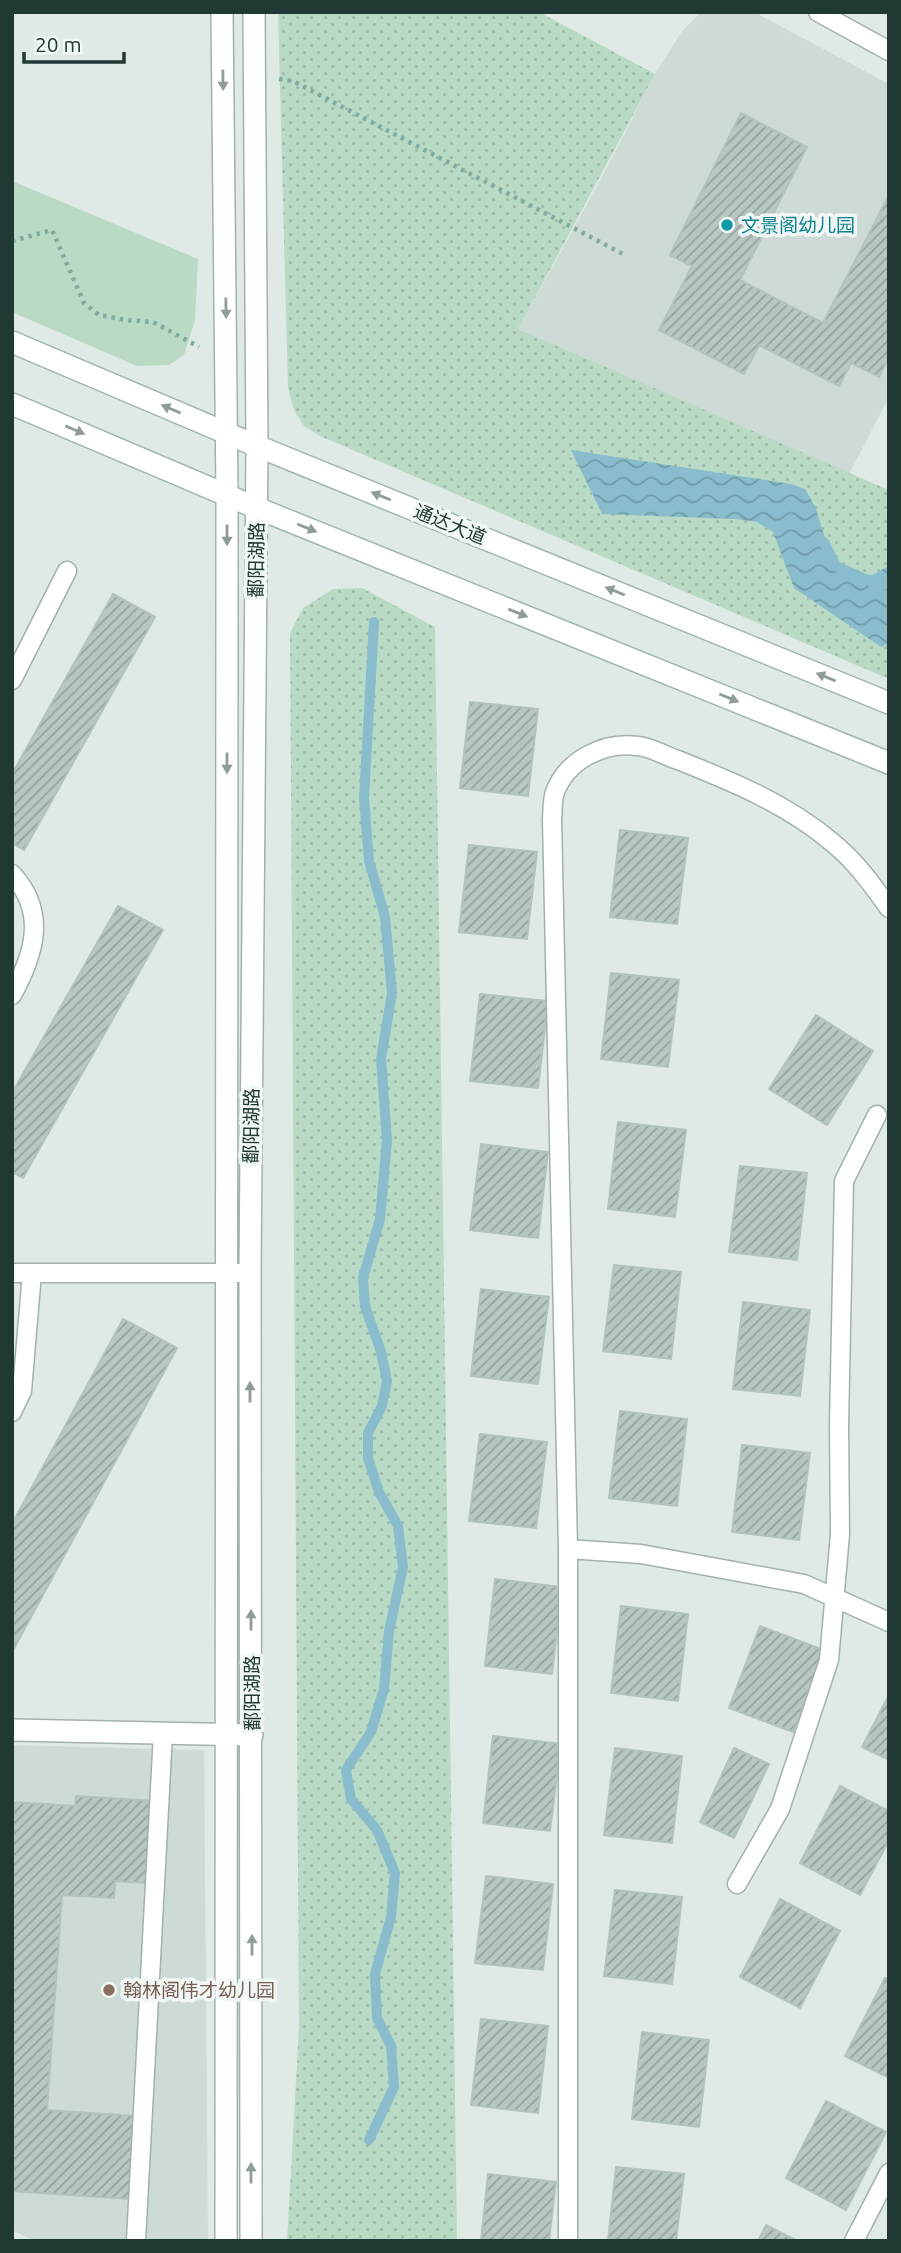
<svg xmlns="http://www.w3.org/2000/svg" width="901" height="2253" font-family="Ubuntu,'Noto Sans SC',sans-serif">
<defs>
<pattern id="grass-dots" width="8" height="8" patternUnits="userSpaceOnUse" patternTransform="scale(1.75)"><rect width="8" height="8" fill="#b9dac5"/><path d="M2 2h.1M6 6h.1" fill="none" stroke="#9fbcaa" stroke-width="1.8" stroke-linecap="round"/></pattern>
<pattern id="water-waves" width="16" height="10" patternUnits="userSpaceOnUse" patternTransform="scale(1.75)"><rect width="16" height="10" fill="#89bdcd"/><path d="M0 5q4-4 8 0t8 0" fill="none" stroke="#709ba7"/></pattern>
<pattern id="building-hatch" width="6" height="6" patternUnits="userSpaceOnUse" patternTransform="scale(1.75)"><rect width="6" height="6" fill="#b8c7c2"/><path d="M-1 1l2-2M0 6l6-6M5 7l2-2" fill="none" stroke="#95a39e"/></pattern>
</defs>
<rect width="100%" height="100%" fill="#dfeae6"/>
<path fill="#cedad5" d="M701 12H754L889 84V397L849 474 518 329 601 179 655 74 682 31Z
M12 1745 204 1750 208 2241H35L12 2230Z"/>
<path fill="url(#grass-dots)" d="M278 12H539L655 74 518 329 889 490V679L320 436 304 426 294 410 288 388Z
M362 588 435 627 457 2241H287L299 2028 290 633 303 608 333 589Z"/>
<path fill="#b9dac5" d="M12 181 198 259 195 320 184 355 169 365 137 366 12 312Z"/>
<path fill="url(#water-waves)" d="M571 450 791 484 805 489 815 506 834 567 848 576 872 575 889 566V643L881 647 794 588 773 532 757 522 736 519 602 514Z"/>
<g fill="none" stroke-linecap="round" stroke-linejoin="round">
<path stroke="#89bdcd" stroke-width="10" d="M824 542 836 566 879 585 889 584
M369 2140 394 2087 391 2046 377 2018 375 1974 391 1917 395 1873 377 1830 351 1799 346 1770 371 1732 384 1689 389 1631 403 1567 398 1526 379 1492 368 1458V1433L382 1406 387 1381 381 1352 365 1306 363 1278 380 1219 387 1140 381 1059 392 993 385 917 369 861 364 798 374 622"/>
</g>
<path fill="url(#building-hatch)" stroke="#b2c3be" stroke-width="2" d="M741 113 807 147 740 280 823 323 889 195V357L879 377 851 363 839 386 759 345 744 374 659 330 692 266 670 255Z
M113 594 155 617 24 850 12 843V774Z
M470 702 538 709 528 796 460 788Z
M620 830 688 838 677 924 610 917Z
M469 845 537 852 527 939 459 932Z
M118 906 163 930 23 1178 12 1172V1093Z
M611 973 679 980 668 1067 601 1059Z
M480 994 548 1001 538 1088 470 1081Z
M816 1015 873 1051 827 1125 769 1089Z
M618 1122 686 1130 675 1217 608 1209Z
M481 1144 548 1152 538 1238 470 1230Z
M740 1166 807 1173 797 1260 729 1252Z
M614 1265 681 1272 671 1359 603 1351Z
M481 1289 549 1297 538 1384 471 1376Z
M743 1302 810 1310 800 1396 733 1389Z
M123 1319 177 1348 12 1652V1524Z
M620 1411 687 1419 677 1506 609 1498Z
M480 1434 547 1442 536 1528 469 1521Z
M742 1445 810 1453 799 1540 732 1532Z
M495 1579 562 1587 552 1674 485 1666Z
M621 1606 688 1614 678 1701 611 1693Z
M760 1626 824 1650 793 1732 729 1708Z
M889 1695V1760L862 1747Z
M493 1736 561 1744 550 1831 483 1823Z
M615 1748 682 1756 672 1843 604 1835Z
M734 1748 769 1764 734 1838 700 1822Z
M840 1786 889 1811V1840L860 1895 800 1863Z
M76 1796 153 1801 147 1883 115 1881 114 1898 62 1895 47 2110 134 2116 129 2199 12 2191V1802L75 1806Z
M486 1876 553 1884 543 1970 475 1963Z
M615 1890 682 1897 672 1984 604 1976Z
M780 1899 840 1931 800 2008 740 1977Z
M885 1978 889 1980V2078L845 2056Z
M481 2019 548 2026 538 2113 471 2105Z
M642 2032 709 2040 699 2127 632 2119Z
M826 2101 886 2132 846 2210 786 2178Z
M616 2167 684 2174 676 2241H608Z
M488 2174 556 2182 549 2241H481Z
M766 2225 797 2241H758Z"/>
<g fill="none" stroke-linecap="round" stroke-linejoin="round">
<g stroke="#a2b1ad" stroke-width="21">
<path id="service" d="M818 12 889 51
M12 680 67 571
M12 874C47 912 35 953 12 995
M12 1273H250
M12 1412 22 1391 32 1273
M568 1549 641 1554 804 1584 889 1622
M737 1884 780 1809 829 1660 840 1534 839 1426 844 1181 877 1115
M136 2241 163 1733
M568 2241V1549L552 819C553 810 552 800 555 792 567 760 604 741 638 746 651 747 665 756 678 760 733 782 787 804 833 843 857 863 871 883 889 908
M854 2241 889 2173"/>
</g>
<g stroke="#a2b1ad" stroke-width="24">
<path id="minor" d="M12 1730 252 1735"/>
</g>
<g stroke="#a2b1ad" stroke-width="24">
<path id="tertiary" d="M222 12 227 495 226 2241
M251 2241 250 1273 257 446 254 12"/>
</g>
<g stroke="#9fb5af" stroke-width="24">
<path id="secondary" d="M12 342 257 446 889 703
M12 404 257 508 889 763"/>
</g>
<path stroke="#81aca2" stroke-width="4.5" stroke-dasharray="3.5 5" stroke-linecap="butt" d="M279 79 293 81 625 255
M12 241 52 230 84 303 99 315 126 320 153 322 199 347"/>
<use href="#service" stroke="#fff" stroke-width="18"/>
<use href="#minor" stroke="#fff" stroke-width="21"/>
<use href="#tertiary" stroke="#fff" stroke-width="21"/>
<use href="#secondary" stroke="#fff" stroke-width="21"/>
</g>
<defs><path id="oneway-solid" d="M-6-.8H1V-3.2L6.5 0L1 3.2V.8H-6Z" transform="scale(1.75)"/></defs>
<g fill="#909c9a">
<use href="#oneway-solid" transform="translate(223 80) rotate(89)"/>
<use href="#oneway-solid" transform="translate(226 308) rotate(89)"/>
<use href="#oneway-solid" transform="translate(171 409) rotate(-157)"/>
<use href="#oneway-solid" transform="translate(75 430) rotate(23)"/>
<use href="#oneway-solid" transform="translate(381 496) rotate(-158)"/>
<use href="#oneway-solid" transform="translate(307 528) rotate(22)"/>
<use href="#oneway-solid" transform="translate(227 535) rotate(90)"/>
<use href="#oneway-solid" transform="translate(615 591) rotate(-158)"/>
<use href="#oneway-solid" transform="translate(518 613) rotate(22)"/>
<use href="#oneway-solid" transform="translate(826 677) rotate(-158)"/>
<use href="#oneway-solid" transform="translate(729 698) rotate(22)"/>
<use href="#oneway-solid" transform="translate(227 763) rotate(90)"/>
<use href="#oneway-solid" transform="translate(250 1392) rotate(-90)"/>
<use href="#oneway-solid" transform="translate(251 1620) rotate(-90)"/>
<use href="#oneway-solid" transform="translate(252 1945) rotate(-90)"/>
<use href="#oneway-solid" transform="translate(251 2173) rotate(-90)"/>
</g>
<circle fill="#0f9aa8" stroke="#f0f7f4" stroke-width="2.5" cx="727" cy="225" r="7"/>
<circle fill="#8d6e63" stroke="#f0f7f4" stroke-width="2.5" cx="109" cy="1990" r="7"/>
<g text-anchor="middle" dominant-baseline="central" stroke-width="7" stroke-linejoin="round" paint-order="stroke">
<g font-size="19" fill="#0d838f" stroke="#f0f7f4" text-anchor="start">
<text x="741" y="225">文景阁幼儿园</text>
</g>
<g font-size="19" fill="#213935" stroke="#f0f7f4">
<text transform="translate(450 524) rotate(22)">通达大道</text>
<text transform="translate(256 560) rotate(-89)">鄱阳湖路</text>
<text transform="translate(251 1126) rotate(-89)">鄱阳湖路</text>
<text transform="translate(252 1693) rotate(-90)">鄱阳湖路</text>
</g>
<g font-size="19" fill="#785e54" stroke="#f0f7f4" text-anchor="start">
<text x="123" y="1990">翰林阁伟才幼儿园</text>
</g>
</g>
<rect width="901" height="2253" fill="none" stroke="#213935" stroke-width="28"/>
<path d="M24 52v10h100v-10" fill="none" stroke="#213935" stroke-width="3.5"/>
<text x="35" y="52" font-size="21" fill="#213935" stroke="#f0f7f4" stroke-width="5" paint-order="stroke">20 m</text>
</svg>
